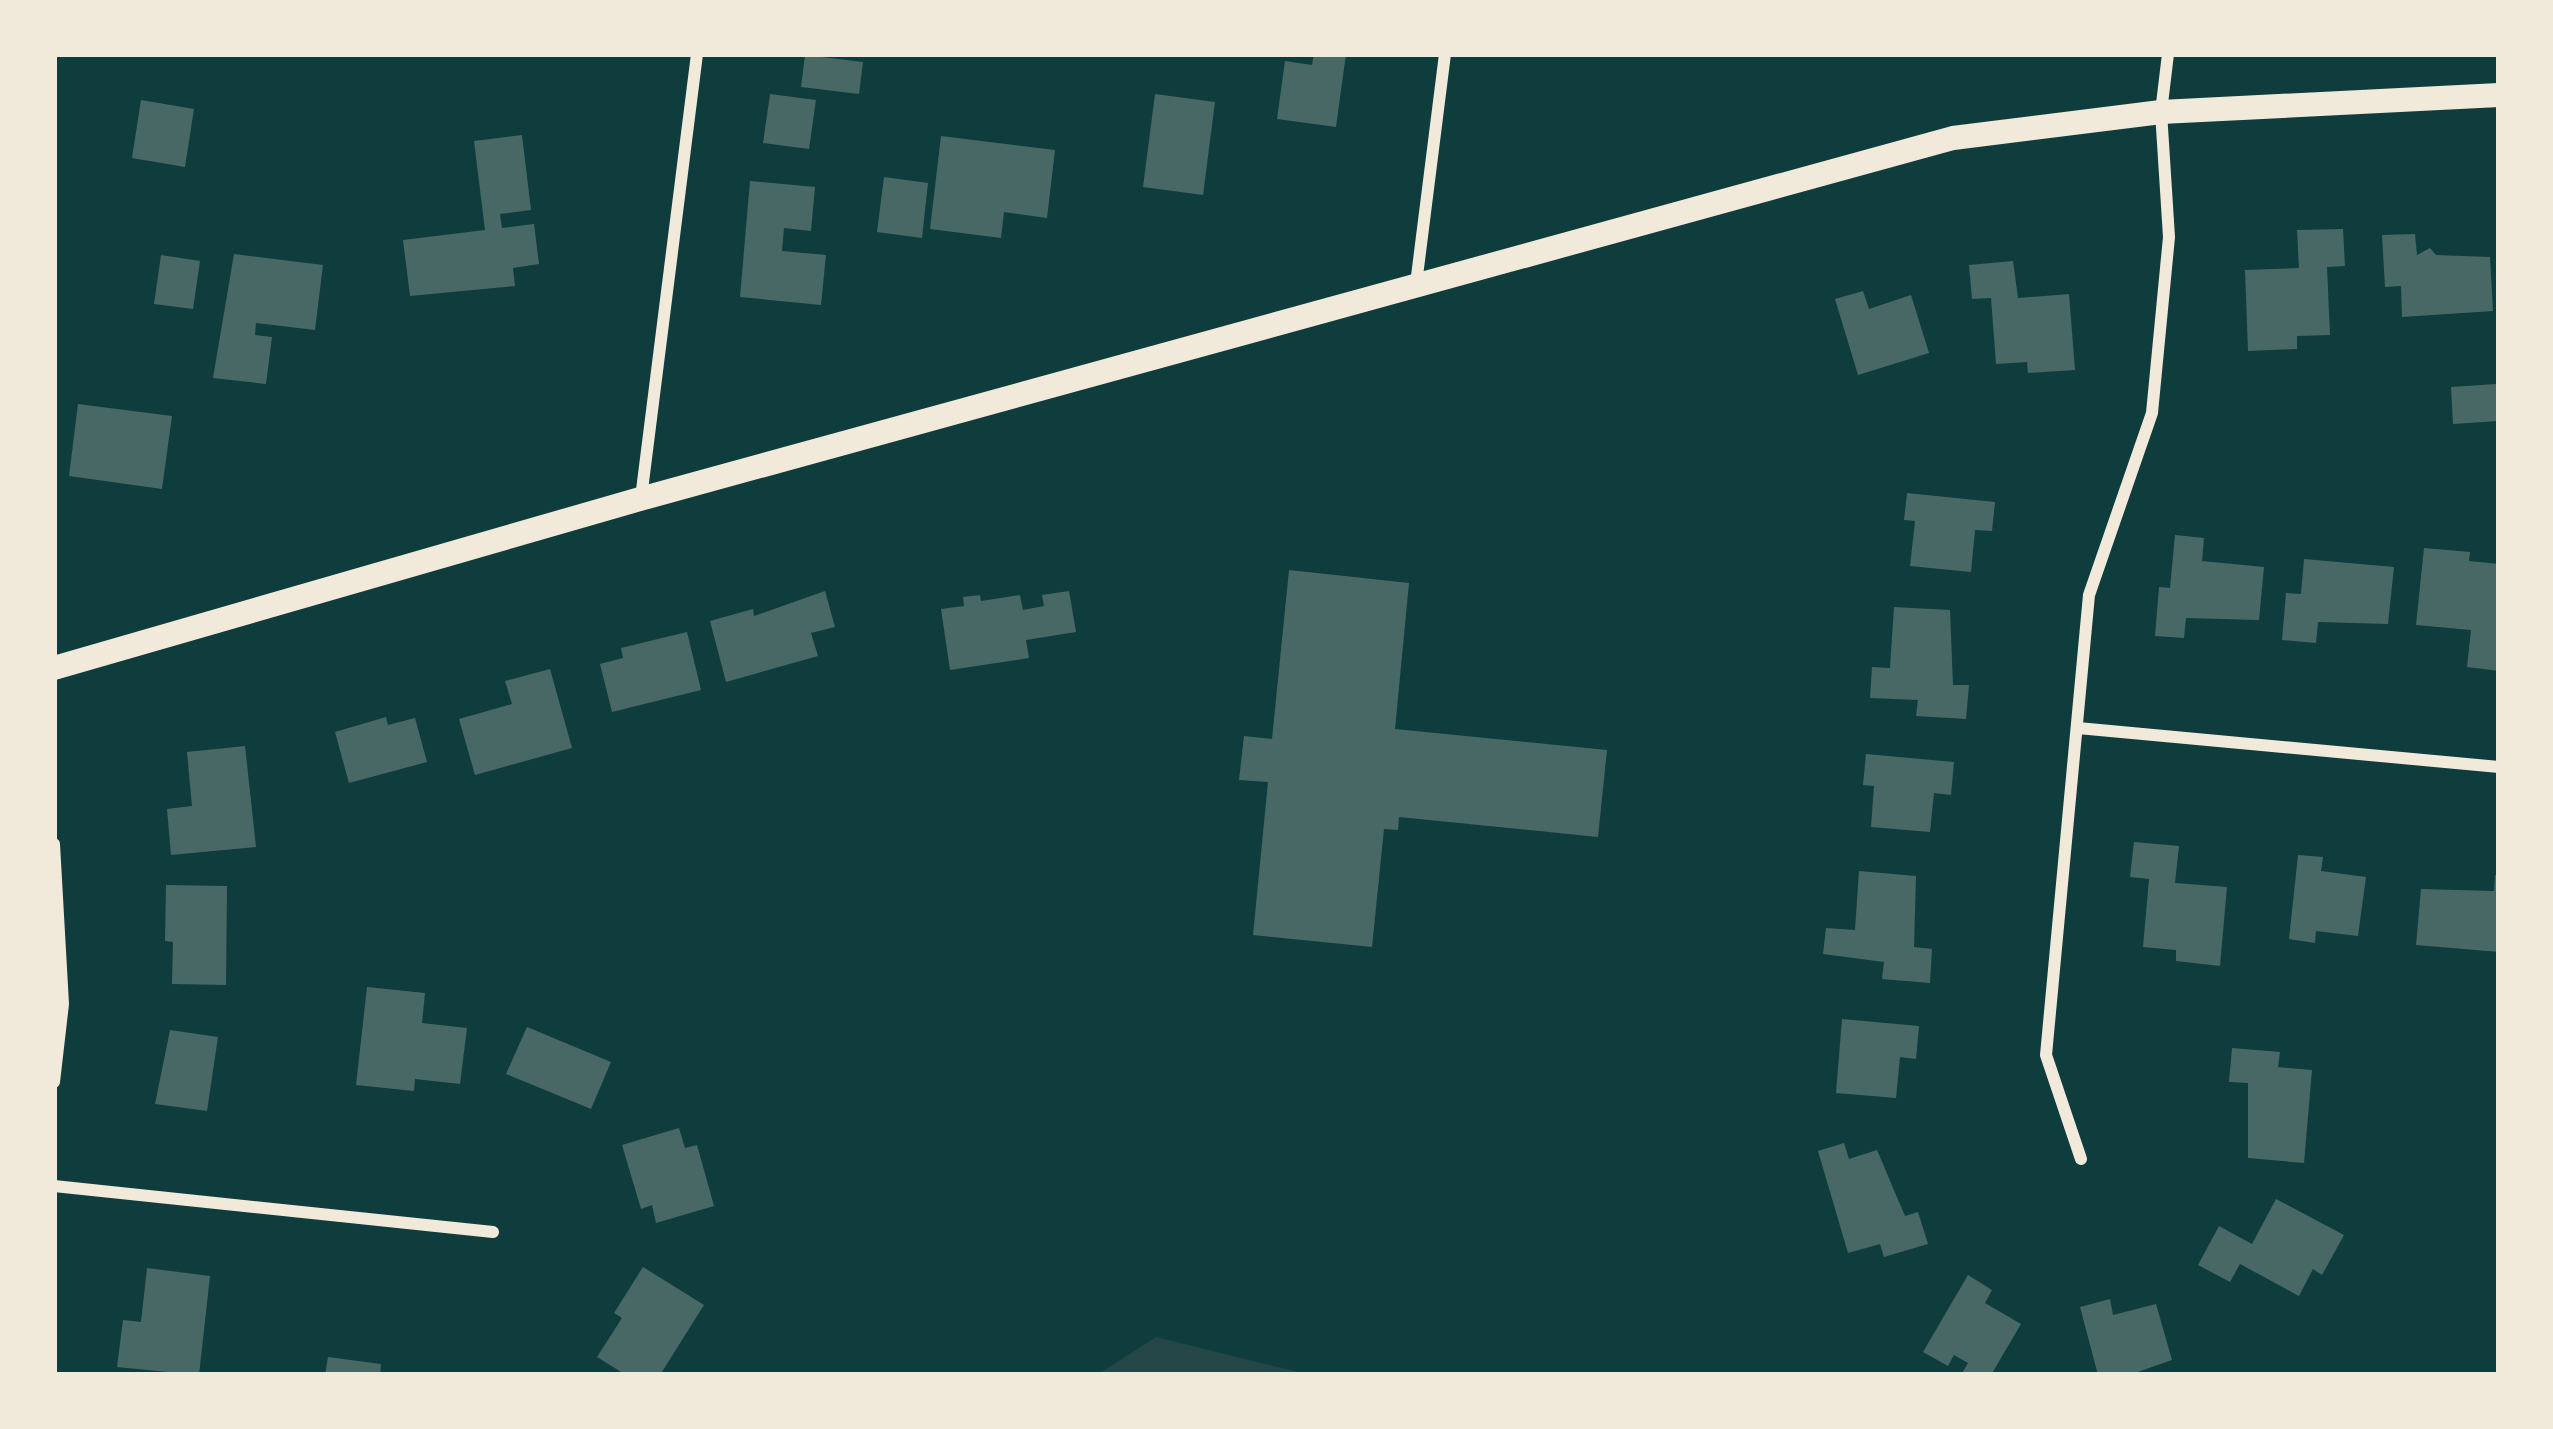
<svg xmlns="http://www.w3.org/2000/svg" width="2553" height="1429" font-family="'PT Sans Narrow',sans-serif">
<rect width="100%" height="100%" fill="#0f3d3e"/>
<path fill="#244646" d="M1156 1337 1311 1375H1097Z"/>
<path fill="#486865" d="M1314 54H1346L1336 127 1277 119 1285 61 1312 65Z
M805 55 863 62 859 94 801 87Z
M770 94 816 100 809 149 763 143Z
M1155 94 1215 102 1203 195 1143 187Z
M141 100 194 109 185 167 132 158Z
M522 135 531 210 500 214 502 228 534 224 539 264 513 268 515 286 410 296 403 240 485 230 474 141Z
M941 136 1055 150 1047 218 1004 212 1001 238 930 229Z
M884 177 928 183 922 238 877 232Z
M750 181 815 187 811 231 784 228 782 251 826 255 821 305 740 297Z
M2343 229 2345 266 2327 267 2330 335 2297 336V349L2248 351 2245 270 2299 268 2297 230Z
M2415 234 2417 255 2430 248 2436 255 2490 257 2493 311 2402 317 2401 286 2385 287 2382 235Z
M234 254 323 265 315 330 256 323 255 335 272 337 266 384 213 378Z
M161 255 200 261 193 309 154 304Z
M2013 261 2018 298 2069 294 2075 370 2028 373 2027 362 1996 364 1991 298 1972 299 1969 265Z
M1863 291 1869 309 1911 295 1929 353 1858 375 1835 299Z
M2496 384 2498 421 2453 424 2451 387Z
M78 404 172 416 162 489 69 476Z
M1907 493 1995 502 1992 531 1975 530 1971 572 1910 566 1915 521 1904 520Z
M2175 535 2204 538 2202 561 2264 567 2259 620 2186 618 2184 638 2155 636 2159 587 2170 588Z
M2424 548 2470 552 2469 561 2499 564V671L2467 667 2471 630 2416 625Z
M2304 559 2394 567 2388 624 2318 622 2316 643 2282 640 2286 593 2301 594Z
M1289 570 1409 583 1395 729 1607 750 1598 837 1399 817 1398 830 1384 829 1372 947 1253 935 1268 782 1239 780 1244 736 1272 739Z
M825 591 835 627 811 633 818 656 726 682 710 621 753 609 754 616Z
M1069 591 1076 632 1026 640 1029 658 950 670 941 609 964 606 963 597 980 595 981 601 1020 595 1023 610 1044 606 1042 595Z
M1894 607 1950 610 1953 685H1969L1966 719 1916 716 1918 700 1870 698 1872 667 1890 668Z
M687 632 701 690 612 712 600 664 623 658 621 648Z
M550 669 572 748 475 775 459 719 512 704 505 681Z
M386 717 388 725 415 718 427 762 349 783 335 732Z
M245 746 256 847 171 855 167 809 192 806 187 752Z
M1866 754 1954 762 1951 795 1934 793 1930 832 1871 827 1874 786 1863 785Z
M2134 842 2179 846 2175 883 2227 887 2220 966 2176 961V950L2143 947 2149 879 2130 877Z
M2298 855 2323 857 2321 871 2366 877 2358 936 2316 931 2315 943 2289 939Z
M1859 871 1916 876 1914 947 1932 949 1930 983 1882 979 1884 962 1823 954 1826 928 1855 930Z
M2495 875 2499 876V952L2416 945 2421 889 2494 891Z
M166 885 227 886 226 985 172 984 173 942 165 941Z
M367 987 425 993 422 1023 467 1028 460 1084 415 1079 414 1091 356 1085Z
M1842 1019 1919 1026 1916 1059 1900 1057 1896 1098 1836 1093Z
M527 1027 611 1062 591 1109 506 1074Z
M170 1030 218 1037 207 1111 155 1104Z
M2232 1048 2280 1052 2278 1067 2312 1070 2304 1163 2248 1158V1083L2229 1082Z
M679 1128 685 1148 697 1145 714 1206 656 1223 652 1205 641 1209 622 1145Z
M1844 1143 1849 1159 1877 1150 1905 1216 1918 1212 1928 1244 1884 1257 1880 1244 1848 1253 1818 1151Z
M2276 1199 2344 1235 2322 1275 2313 1269 2299 1296 2240 1264 2230 1282 2198 1265 2219 1226 2252 1244Z
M643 1267 704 1305 660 1375H626L597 1357 622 1318 614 1313Z
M147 1268 210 1276 199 1375 117 1367 123 1320 141 1322Z
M1968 1275 1992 1290 1985 1303 2021 1324 1991 1375H1961L1968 1363 1954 1355 1948 1366 1923 1352Z
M2110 1299 2113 1315 2156 1304 2172 1360 2129 1375H2098L2080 1307Z
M328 1357 381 1364 380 1375H325Z"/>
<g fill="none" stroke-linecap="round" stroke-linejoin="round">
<path stroke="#f1e9da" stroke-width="12" d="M1416 284 1445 54
M641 498 697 54
M2078 728 2499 767
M54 844 63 1004 54 1082
M2081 1159 2046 1055 2089 595 2152 413 2169 237 2161 112 2168 54
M54 1186 493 1232"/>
<path stroke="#f1e9da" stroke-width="24" d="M54 668 640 499 1953 138 2161 112 2499 95"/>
</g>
<rect width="2553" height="1429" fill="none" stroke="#f1e9da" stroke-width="114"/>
</svg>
